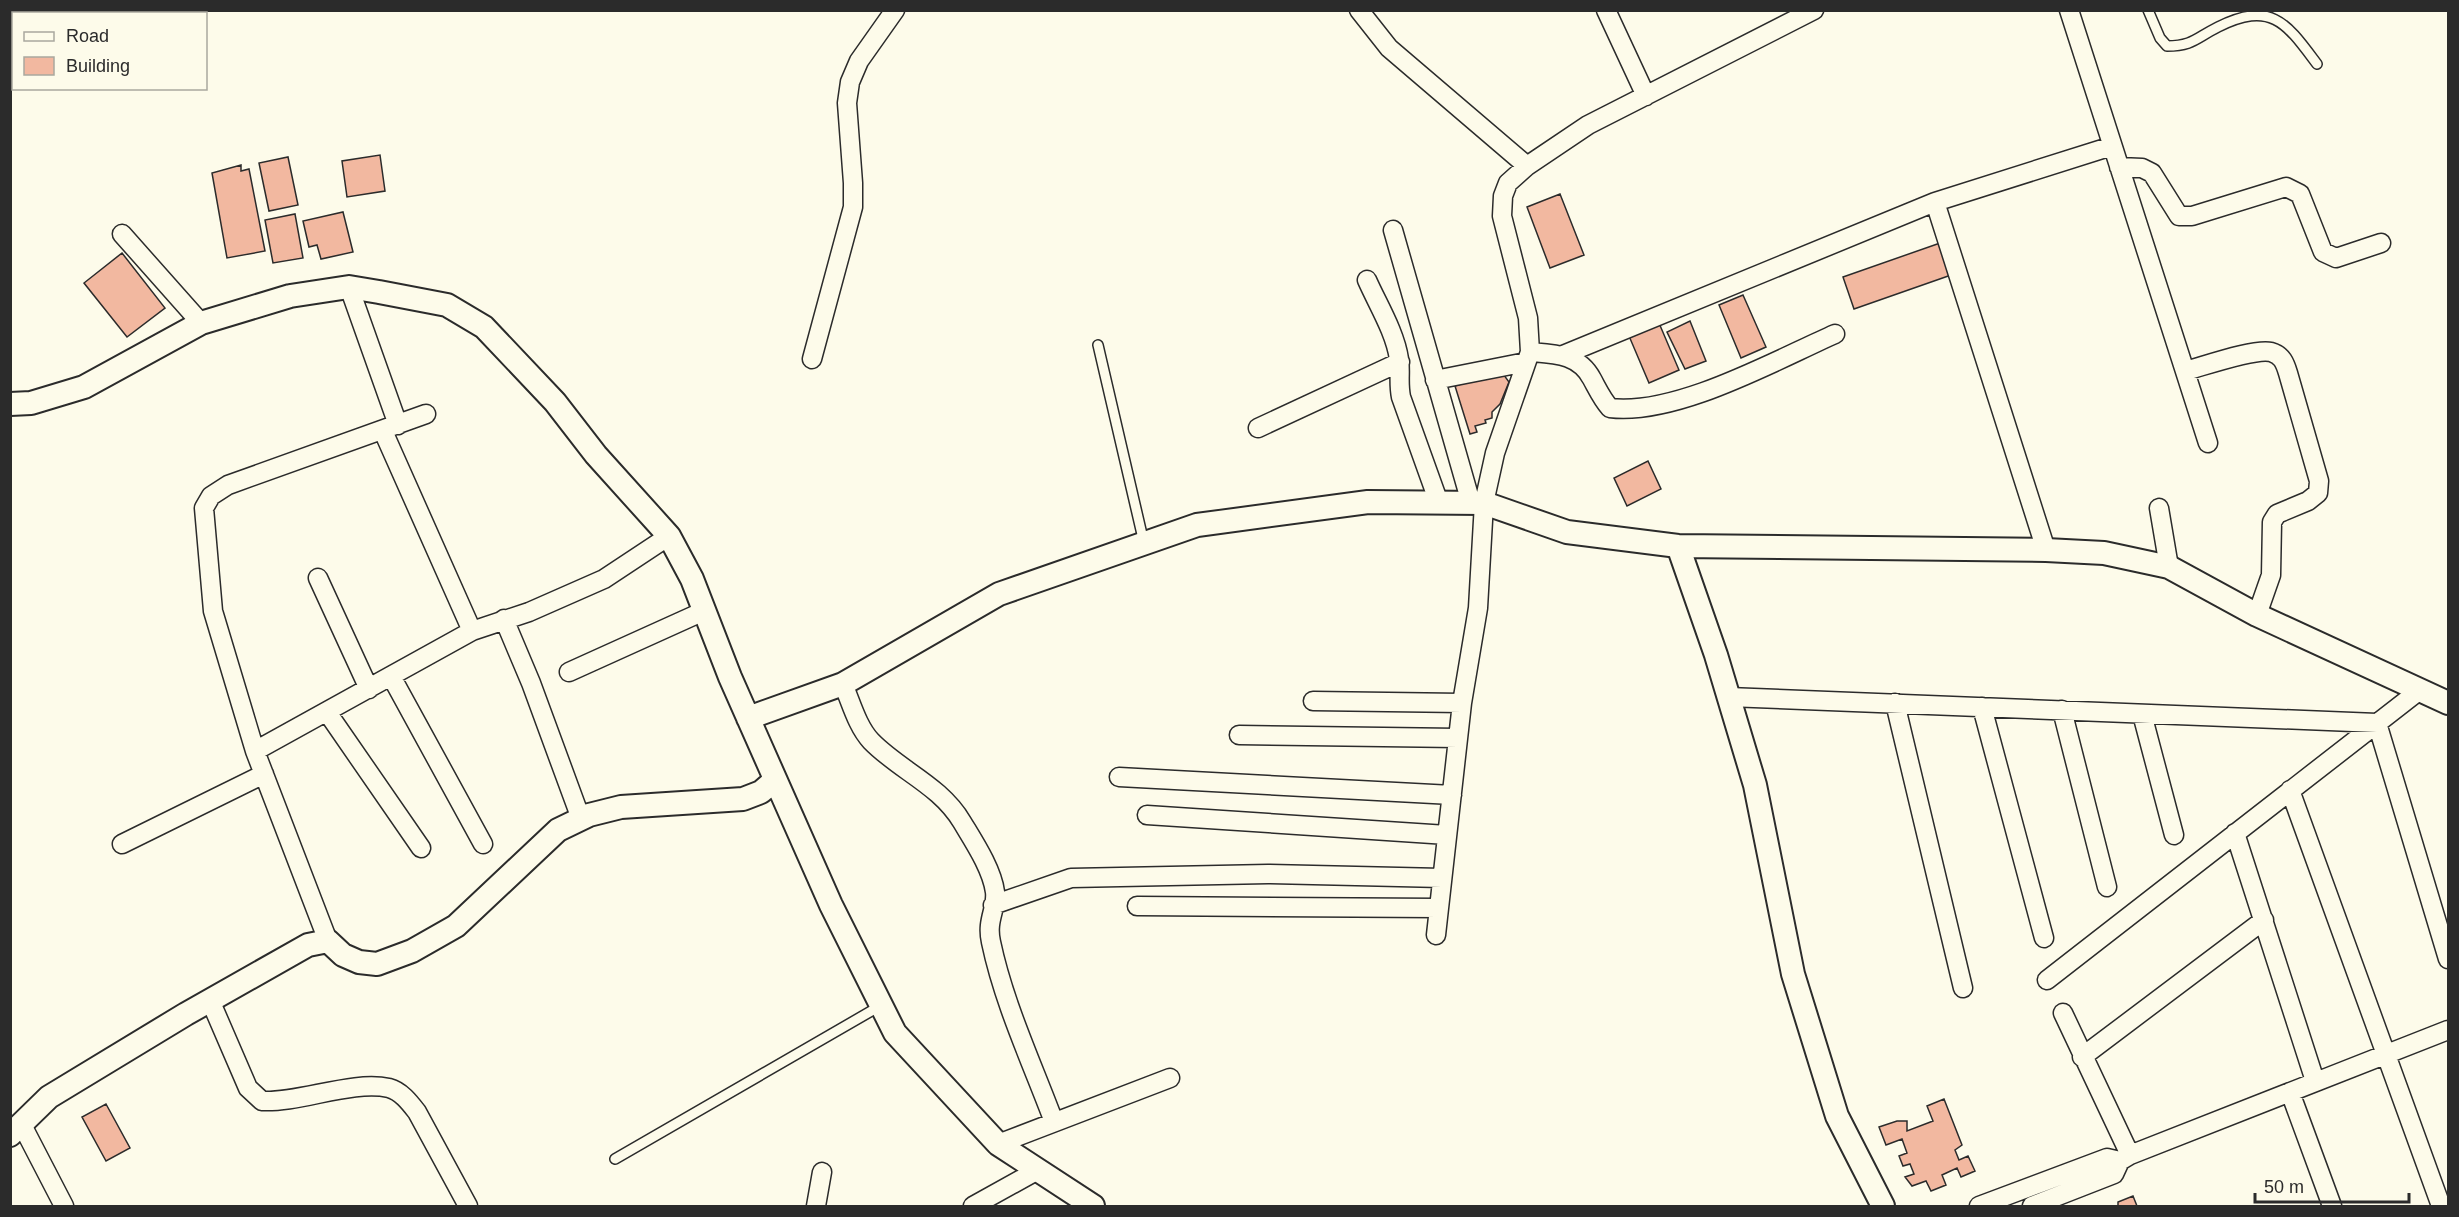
<svg xmlns="http://www.w3.org/2000/svg" width="2459" height="1217" font-family="Arial,sans-serif">
<rect width="100%" height="100%" fill="#fdfbea"/>
<path fill="#f2b8a0" stroke="#2b2b2b" stroke-width="1.5" d="M380 155 385 191 347 197 342 161Z
M288 157 298 205 269 211 259 163Z
M241 165V171L249 169 265 251 227 258 212 173Z
M1560 194 1584 255 1550 268 1527 207Z
M343 212 353 252 321 259 317 245 309 247 303 221Z
M295 214 303 258 273 263 265 220Z
M1943 242 1954 274 1854 309 1843 277Z
M122 253 165 308 127 337 84 283Z
M1743 295 1766 347 1741 358 1719 305Z
M1690 321 1706 361 1685 369 1667 332Z
M1659 323 1679 370 1649 383 1629 336Z
M1501 371 1509 382 1500 404 1492 412V418L1485 420 1486 423 1475 426 1477 432 1470 434 1455 386Z
M1648 461 1661 489 1627 506 1614 478Z
M1944 1099 1962 1145 1955 1150 1959 1160 1968 1156 1975 1171 1961 1177 1957 1168 1942 1175 1946 1185 1931 1191 1926 1181 1912 1186 1905 1177 1914 1174 1910 1164 1903 1166 1899 1156 1907 1153 1902 1139 1886 1145 1879 1127 1897 1121H1907V1131L1933 1121 1927 1106Z
M106 1104 130 1148 106 1161 82 1117Z
M2133 1196 2137 1206H2118V1202Z"/>
<g fill="none" stroke-linecap="round" stroke-linejoin="round">
<g stroke="#2b2b2b" stroke-width="12">
<path id="service" d="M2148 10 2160 38 2167 46C2193 46 2196 38 2218 27 2272 0 2287 24 2317 64
M1098 345 1144 543
M615 1159 880 1006"/>
</g>
<g stroke="#2b2b2b" stroke-width="21">
<path id="minor" d="M1359 10 1389 48 1527 166
M1606 10 1646 96
M2069 10 2208 443
M2119 167 2142 168 2152 173 2179 216H2192L2286 187 2300 194 2323 252 2336 258 2381 243
M1935 202 2046 550
M1393 230 1471 503
M122 234 201 323
M1367 280C1378 305 1395 332 1399 359 1401 372 1398 382 1401 397L1439 503
M349 287 398 425
M1530 352C1555 354 1579 354 1592 379 1598 390 1602 399 1610 408 1676 416 1774 361 1835 334
M1563 355 1935 202 2112 146
M812 359 853 207V183L847 103 850 82 859 61 895 10
M2185 371C2204 366 2255 348 2271 352 2282 355 2285 363 2288 373L2319 481 2318 493 2308 501 2277 514 2272 522 2271 575 2257 615
M1435 380 1526 362
M1258 428 1400 362
M383 431 472 631
M2159 508 2169 567
M318 578 369 689
M504 619 531 683 581 819
M569 672 704 611
M391 676 483 844
M843 684C851 702 857 726 871 741 900 771 940 785 962 822 974 842 992 869 995 892 997 909 986 920 991 942 1004 1004 1032 1063 1054 1122
M1728 697 2377 723 2448 959
M1313 701 1462 703
M1895 703 1963 988
M1982 707 2044 938
M2062 710 2107 887
M327 712 421 848
M2142 714 2174 835
M1239 735 1458 738
M255 751 472 631 529 612 604 579 669 536
M1119 777 1452 795
M2290 790 2441 1206
M1147 815 1447 835
M2235 833 2315 1081
M122 844 264 774
M993 905 1071 878 1268 874 1442 878
M1137 906 1439 908
M1436 935 1462 703 1478 608 1484 503 1495 453 1530 352 1528 318 1502 216 1503 196 1508 183 1527 166 1588 125 1814 10
M328 941 255 751 213 611 204 508 211 496 228 485 426 414
M2047 980 2420 690
M210 1000 248 1088 262 1101C300 1103 352 1080 389 1088 401 1091 410 1103 417 1112L468 1206
M2063 1013 2130 1155
M2082 1057 2264 920
M2290 1092 2332 1206
M21 1123 64 1206
M998 1144 1170 1078
M816 1206 822 1172
M973 1206 1038 1170
M1979 1206 2107 1158 2120 1161
M2032 1206 2114 1174 2120 1161 2130 1155 2448 1030"/>
</g>
<g stroke="#2b2b2b" stroke-width="26">
<path id="tertiary" d="M10 404 31 403 84 387 201 323 290 296 349 287 379 292 447 305 484 327 555 402 596 455 669 536 692 579 730 677 831 905 895 1033 998 1144 1093 1206
M1678 546 1716 655 1755 785 1793 974 1837 1116 1883 1206
M748 718 843 684 999 594 1197 525 1368 502 1484 503 1567 532 1678 546 2046 550 2104 553 2169 567 2257 615 2448 703
M10 1135 49 1097 186 1014 308 945 328 941 343 955 359 962 377 964 412 951 456 926 558 830 589 815 621 807 743 799 761 792 775 780"/>
</g>
<use href="#service" stroke="#fdfbea" stroke-width="9"/>
<use href="#minor" stroke="#fdfbea" stroke-width="18"/>
<use href="#tertiary" stroke="#fdfbea" stroke-width="22"/>
</g>
<rect width="2459" height="1217" fill="none" stroke="#2b2b2b" stroke-width="24"/>
<rect x="12" y="12" width="195" height="78" fill="#fdfbea" stroke="#a9a89e" stroke-width="1.5"/>
<rect x="24" y="32" width="30" height="9" fill="#fdfbea" stroke="#a9a89e" stroke-width="1.5"/>
<text x="66" y="42" font-size="18" fill="#2b2b2b">Road</text>
<rect x="24" y="57" width="30" height="18" fill="#f2b8a0" stroke="#a9a89e" stroke-width="1.5"/>
<text x="66" y="72" font-size="18" fill="#2b2b2b">Building</text>
<path d="M2255 1193v9h154v-9" fill="none" stroke="#2b2b2b" stroke-width="3"/>
<text x="2264" y="1193" font-size="18" fill="#2b2b2b" stroke="#fdfbea" stroke-width="4.5" paint-order="stroke">50 m</text>
</svg>
